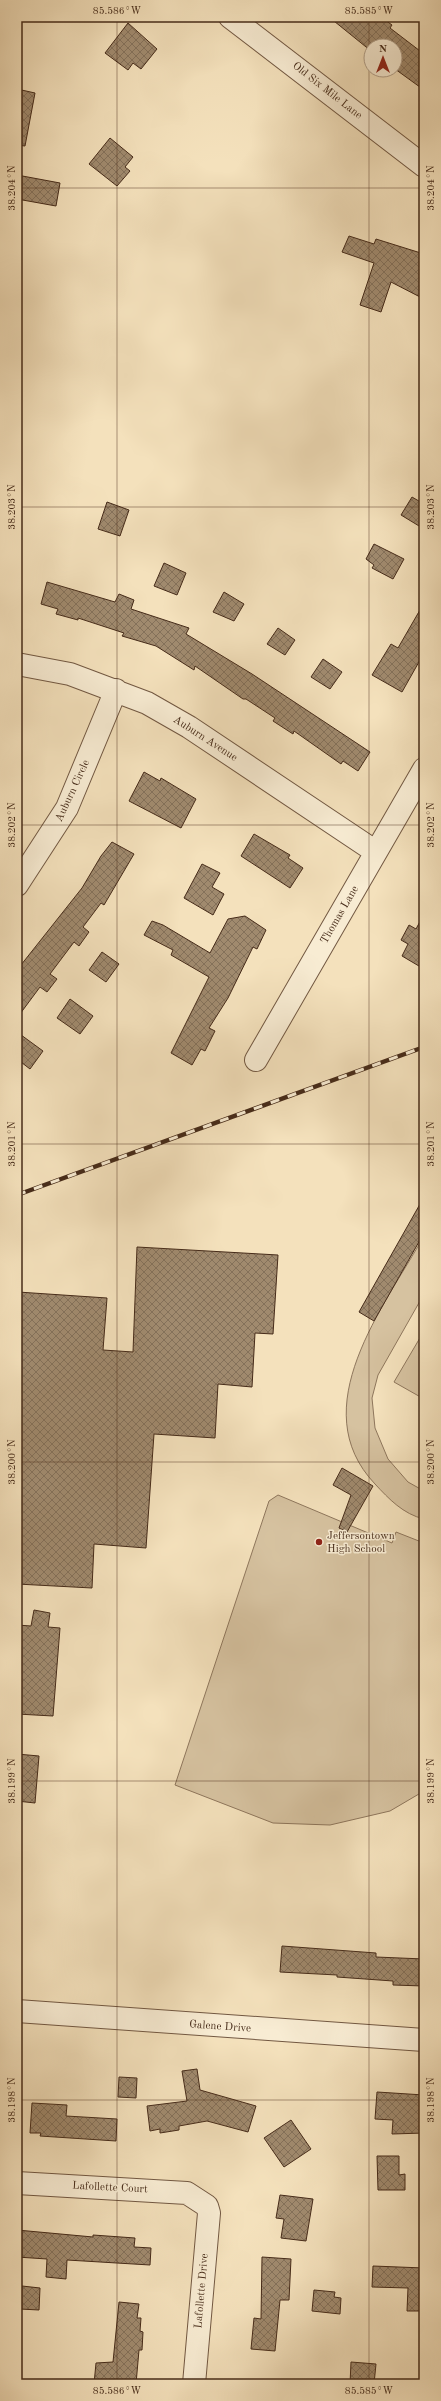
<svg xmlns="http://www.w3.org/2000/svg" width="441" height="2401" font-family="'Old Standard TT',serif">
<defs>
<pattern id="building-cross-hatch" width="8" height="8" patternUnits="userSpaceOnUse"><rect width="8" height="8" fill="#a08a6e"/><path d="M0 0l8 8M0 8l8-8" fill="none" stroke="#84715a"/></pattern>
</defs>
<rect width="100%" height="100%" fill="#f4e1bc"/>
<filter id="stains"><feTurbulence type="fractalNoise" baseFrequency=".005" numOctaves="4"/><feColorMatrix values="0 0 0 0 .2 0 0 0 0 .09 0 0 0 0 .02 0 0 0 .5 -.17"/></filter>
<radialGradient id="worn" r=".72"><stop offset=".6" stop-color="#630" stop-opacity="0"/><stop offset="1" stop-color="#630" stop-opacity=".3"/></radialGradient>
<path fill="#d6c2a0" stroke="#8e765c" d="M424 1236V1294L378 1375 372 1398 375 1428 388 1459 408 1482 424 1491V1519C403 1514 389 1499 375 1484 303 1408 384 1307 424 1236Z
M424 1331V1399L394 1382Z
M278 1495 392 1543 396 1532 424 1543V1791L390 1811 330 1825 273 1823 175 1785 269 1501Z"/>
<path fill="url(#building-cross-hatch)" stroke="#462b19" d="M329 17H381L392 25 390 28 424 54V90L395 69V46H371V51Z
M128 23 157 49 141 69 133 63 128 70 105 53Z
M17 89 35 93 25 146 17 145Z
M110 138 133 157 125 167 130 171 117 186 89 164Z
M17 175 60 183 56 206 17 199Z
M349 236 374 244 376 239 424 254V299L391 282 381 312 360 305 374 263 342 252Z
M412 497 424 504V529L401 515Z
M107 502 129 510 120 536 98 529Z
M374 544 404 559 393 579 372 568 374 565 366 559Z
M164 563 186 573 177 595 154 586Z
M47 582 115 602 119 594 134 600 131 609 189 628 186 634 252 674 370 752 358 771 343 761 341 764 294 731 293 734 273 721 275 718 246 699H243L195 666 194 670 156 646 122 636 124 633 78 618V620L56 614 58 609 41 604Z
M224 592 244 604 234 621 213 612Z
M424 603V653L402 692 372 675 391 644 398 648Z
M278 628 295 640 285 655 267 644Z
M323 659 342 672 330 689 311 677Z
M144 772 160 781 161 778 196 799 181 828 129 801Z
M254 834 290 855 288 858 303 868 290 888 241 856Z
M112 842 134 854 104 905 101 903 83 927 89 932 79 946 74 942 50 974 57 979 47 992 40 987 17 1018V970L82 888 101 856Z
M202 864 220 873 212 887 224 894 213 915 184 898Z
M424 914V969L402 956 408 944 401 940 409 925 416 929Z
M245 916 266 930 257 949 253 947 228 998 209 1028 215 1031 205 1051 201 1049 192 1065 171 1053 209 977 171 955 173 950 144 935 152 921 163 925 210 953 228 919Z
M102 952 119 964 106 982 89 970Z
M70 999 93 1016 80 1034 57 1018Z
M17 1032 43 1051 30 1069 17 1059Z
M424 1197V1233L374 1321 359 1312Z
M137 1247 278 1255 273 1334 255 1333 252 1387 218 1384 215 1438 154 1434 146 1548 94 1544 92 1588 17 1584V1366L20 1320H17L18 1292 107 1298 103 1350 133 1352Z
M342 1468 373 1486 347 1532 339 1528 351 1495 333 1485Z
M34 1610 50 1613 48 1627 60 1628 53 1716 17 1714V1625L31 1626Z
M17 1754 39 1756 35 1803 17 1801Z
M282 1946 376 1953V1957L424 1959V1986L393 1985V1981L337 1977V1975L280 1972Z
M197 2069 200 2090 256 2106 248 2132 207 2121 179 2126V2130L160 2133V2129L150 2131 147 2106 187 2101 182 2071Z
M119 2077 137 2078 136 2098 118 2097Z
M377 2092 424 2095V2133L392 2134 393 2120 375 2119Z
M32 2103 67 2105 66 2116 117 2119 116 2141 40 2136 41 2133H30Z
M291 2120 311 2149 284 2167 264 2138Z
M377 2156H399V2175L405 2174V2190H378Z
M280 2195 313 2199 306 2241 281 2238 284 2219 276 2218Z
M17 2230 93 2237V2235L135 2238 134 2247 151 2248 150 2265 67 2260 66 2279 46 2277 47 2259 17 2257Z
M262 2257 291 2259 289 2300H280L275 2351 251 2349 254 2318 261 2319Z
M373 2266 424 2268V2311H407L408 2288 372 2287Z
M22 2286 40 2288 39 2310 20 2309Z
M314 2290 335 2292 334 2297 341 2298 340 2314 312 2311Z
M119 2302 139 2304 137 2318H141L140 2331 143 2332 142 2350H139L136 2384H94L96 2363 113 2362Z
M351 2362 376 2364 374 2384H350Z"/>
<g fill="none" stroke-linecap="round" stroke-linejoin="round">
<g stroke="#725842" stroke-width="24">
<path id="minor" d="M17 664 70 674 147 703 189 727 376 852
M17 885 67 808 116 690
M256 1060 424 769
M17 2183 187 2193 207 2206 209 2213 194 2384"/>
</g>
<g stroke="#725842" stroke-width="24">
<path id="tertiary" d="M230 17 424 166
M17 2011 424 2040"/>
</g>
<use href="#minor" stroke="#f8ecd3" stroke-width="22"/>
<use href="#tertiary" stroke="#f8ecd3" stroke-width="22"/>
<g stroke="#462b19" stroke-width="4.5">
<path id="rail" d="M17 1195 424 1047"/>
</g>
<use href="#rail" stroke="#f8ecd3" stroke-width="3" stroke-dasharray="9" stroke-linecap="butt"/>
</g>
<path fill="none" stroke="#462b19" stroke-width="1" stroke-opacity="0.45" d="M117 17V2384M369 17V2384M17 188H424M17 507H424M17 825H424M17 1144H424M17 1462H424M17 1781H424M17 2100H424"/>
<circle fill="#8f2418" stroke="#f8ecd3" stroke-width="1.5" cx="319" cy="1542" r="4"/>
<g text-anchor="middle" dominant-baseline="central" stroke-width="3" stroke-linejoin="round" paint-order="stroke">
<g font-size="11" fill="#462b19" stroke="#f8ecd3">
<text transform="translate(327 91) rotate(38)">Old Six Mile Lane</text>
<text transform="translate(205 739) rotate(33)">Auburn Avenue</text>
<text transform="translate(73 791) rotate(-65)">Auburn Circle</text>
<text transform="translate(340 915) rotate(-60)">Thomas Lane</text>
<text transform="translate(220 2027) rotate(4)">Galene Drive</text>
<text transform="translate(110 2188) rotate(3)">Lafollette Court</text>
<text transform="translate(202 2291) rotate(-85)">Lafollette Drive</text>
</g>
<g font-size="11" fill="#462b19" stroke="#f8ecd3" text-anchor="start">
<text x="327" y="1536">Jeffersontown<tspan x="327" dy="13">High School</tspan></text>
</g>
</g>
<rect width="441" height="2401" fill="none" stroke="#f4e1bc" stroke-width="44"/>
<g transform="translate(383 58)"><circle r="19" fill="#f8ecd3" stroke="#b19f89"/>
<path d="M0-3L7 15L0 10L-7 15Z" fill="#8f2418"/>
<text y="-6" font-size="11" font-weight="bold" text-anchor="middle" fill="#462b19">N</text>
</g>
<rect x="22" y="22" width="397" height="2357" fill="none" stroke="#462b19" stroke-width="1.5"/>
<g font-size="10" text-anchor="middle" fill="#462b19">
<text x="117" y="14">85.586°W</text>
<text x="369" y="14">85.585°W</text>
<text transform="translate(11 188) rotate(-90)" y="4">38.204°N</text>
<text transform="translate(430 188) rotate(-90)" y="4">38.204°N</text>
<text transform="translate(11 507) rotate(-90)" y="4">38.203°N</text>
<text transform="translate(430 507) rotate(-90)" y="4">38.203°N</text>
<text transform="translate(11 825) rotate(-90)" y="4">38.202°N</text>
<text transform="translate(430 825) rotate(-90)" y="4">38.202°N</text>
<text transform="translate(11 1144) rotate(-90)" y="4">38.201°N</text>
<text transform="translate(430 1144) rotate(-90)" y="4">38.201°N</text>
<text transform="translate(11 1462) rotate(-90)" y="4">38.200°N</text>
<text transform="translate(430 1462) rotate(-90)" y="4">38.200°N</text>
<text transform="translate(11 1781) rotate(-90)" y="4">38.199°N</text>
<text transform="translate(430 1781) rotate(-90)" y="4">38.199°N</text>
<text transform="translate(11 2100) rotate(-90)" y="4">38.198°N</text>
<text transform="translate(430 2100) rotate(-90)" y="4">38.198°N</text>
<text x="117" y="2394">85.586°W</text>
<text x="369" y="2394">85.585°W</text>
</g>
<rect width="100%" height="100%" filter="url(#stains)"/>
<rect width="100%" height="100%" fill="url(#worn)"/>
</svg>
